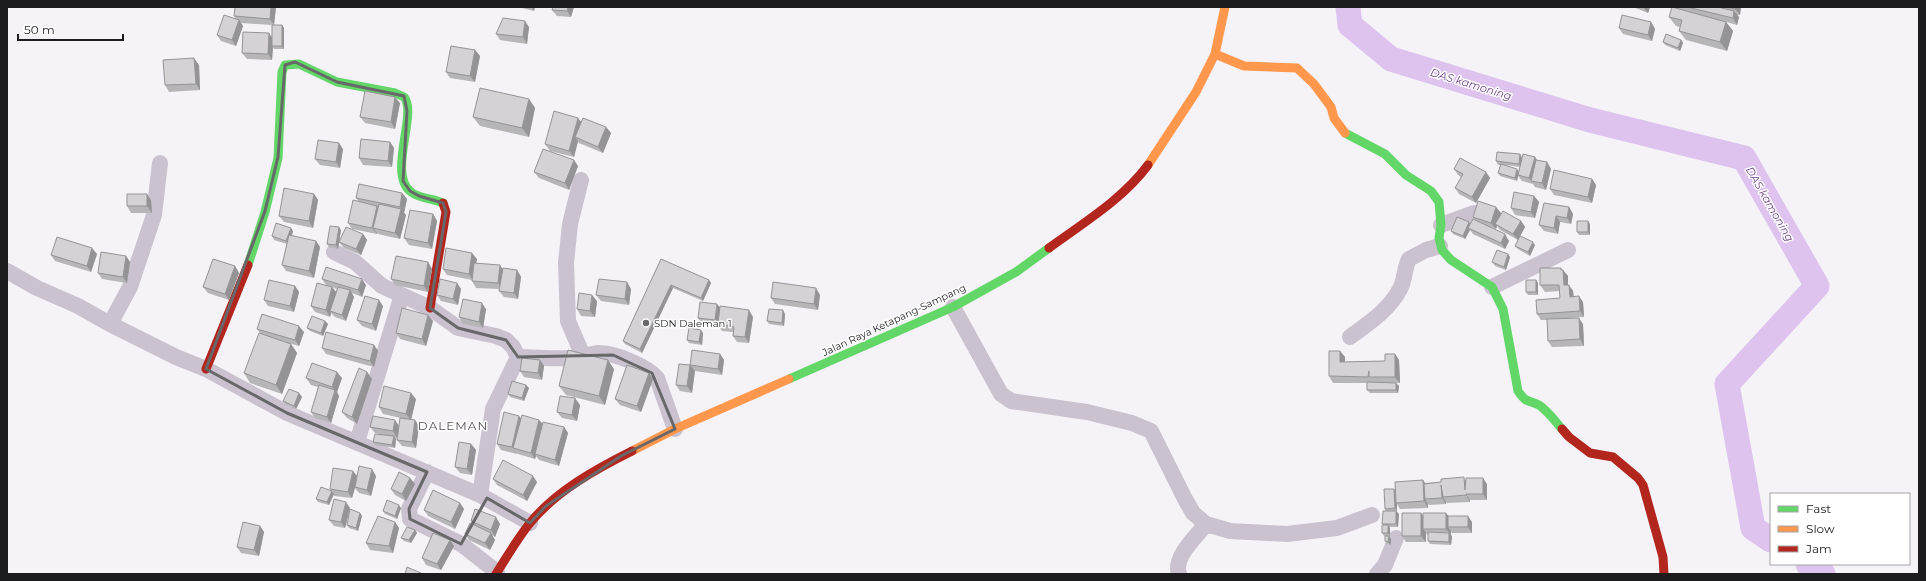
<svg xmlns="http://www.w3.org/2000/svg" width="1926" height="581" font-family="Montserrat,sans-serif">
<rect width="100%" height="100%" fill="#f6f3f8"/>
<g fill="none" stroke-linecap="round" stroke-linejoin="round">
<path stroke="#ddc3ee" stroke-width="25" d="M1348 7 1350 25 1391 59 1590 120 1744 158 1817 286 1727 384 1753 528 1771 540
M1808 564 1823 574"/>
<path stroke="#cac2cf" stroke-width="16" d="M581 180 570 224 566 263 568 321 583 356
M1441 225 1474 213
M334 252 355 262 382 286 430 308 458 328 496 336 506 340 513 347 518 357C535 357 552 359 568 358 578 358 588 354 599 353 615 353 647 366 657 378L675 429
M7 271 37 288 78 306 110 324 176 357 206 369 287 413 480 495 530 523
M1492 287 1568 250
M953 307 1001 394 1011 401 1087 412 1132 423 1151 431 1185 499 1193 513 1206 524 1230 531 1287 534 1337 528 1372 515
M110 324 130 287 154 215 160 163
M1350 337C1369 323 1389 310 1400 289 1405 280 1404 269 1409 259L1426 250 1440 246
M357 442 402 295
M427 472 409 509 410 519 461 544 497 572
M480 495 493 409 518 357
M1179 574C1173 557 1196 537 1206 524
M1377 574 1385 565 1396 538"/>
<path stroke="#63d668" stroke-width="9" d="M1345 133 1385 154 1406 175 1431 191 1439 202 1441 225 1439 238 1442 250 1451 260 1492 287 1503 309 1518 391C1527 404 1527 399 1539 405 1548 411 1555 421 1562 429
M248 265 265 212 278 158 282 72 285 65 299 64 337 82 395 93 404 97C418 113 387 174 411 192 420 199 433 198 443 203
M789 379 953 307 1016 272 1049 248"/>
<path stroke="#ff974d" stroke-width="9" d="M1215 54 1244 66 1297 68 1314 84 1331 107 1334 118 1345 133
M1148 165 1196 92 1215 54 1225 7
M632 451 675 429 789 379"/>
<path stroke="#b3261e" stroke-width="9" d="M1049 248C1083 223 1123 199 1148 165
M430 308 446 212 443 203
M206 369 248 265
M1562 429 1569 437 1590 453 1613 457 1638 478 1643 485 1663 557 1664 574
M496 574C507 557 517 539 530 523 556 491 596 469 632 451"/>
</g>
<path fill="#b6b5b7" fill-rule="evenodd" d="M235 7H276L274 25H282L284 28V49H274L273 47 272 60 247 59 242 53 269 33 272 37V25L241 23 243 26 236 46 221 41 217 35 236 19 234 16Z
M522 7H535L534 11 522 8Z
M553 7H574L571 17 557 16 552 10Z
M1633 7H1650L1648 13Z
M1674 7H1741L1740 15H1737L1739 17 1737 25 1723 21 1726 22 1733 31 1727 51 1686 40 1679 31 1680 27 1676 26 1669 17 1675 8Z
M1651 22 1655 29 1652 41 1623 34 1619 28Z
M529 27 527 44 500 40 496 34Z
M1681 40 1683 43 1680 51 1665 45 1663 42Z
M475 50 480 56 475 82 450 78 446 72Z
M199 65 200 90 169 92 165 85Z
M529 99 535 108 529 137 480 126 473 117Z
M400 103 395 129 365 123 360 117Z
M581 122 606 127 611 133 603 153 579 143 578 141 574 157 550 151 545 144Z
M390 142 394 148 392 167 363 165 359 158Z
M343 149 340 168 320 165 315 159Z
M1520 154 1522 158 1535 157 1537 160 1547 162 1551 169 1546 190 1535 187 1533 184 1522 181 1518 176 1517 181 1500 176 1498 173 1500 165H1498L1496 161ZM1506 165 1520 167 1519 171Z
M578 166 569 190 539 178 534 172Z
M1454 169 1490 178 1476 203 1459 194 1455 188 1461 177 1458 175Z
M1592 179 1596 185 1592 203 1554 195 1550 189Z
M402 193 407 199 404 213 406 215 400 239 378 234 377 233V234L352 229 348 223 358 201 356 198Z
M314 194 318 200 313 228 284 222 279 216Z
M1534 196 1539 202 1535 218 1515 215 1511 208Z
M151 200 152 213H131L127 206Z
M1569 207 1573 214 1571 224 1560 222 1558 234 1544 231 1539 225Z
M1501 213 1500 215 1521 221 1525 227 1518 240 1500 230 1497 226 1496 229 1488 226 1509 241 1505 249 1473 234 1470 230 1465 239 1453 234 1451 231 1469 222 1470 224 1476 221 1473 217Z
M433 214 437 221 432 249 409 245 404 238Z
M1590 224V235H1579L1577 232Z
M341 230 338 249 329 247 327 244Z
M293 231 292 236 316 241 320 247 314 278 286 271 282 265 287 244 274 240 272 236Z
M363 234 367 240 361 255 344 248 339 242Z
M1535 245 1530 256 1518 249 1515 246Z
M97 254 91 272 55 261 51 255Z
M1508 254 1510 257 1506 270 1495 266 1492 262Z
M126 256 130 262 127 283 102 279 98 273Z
M477 259 476 263 503 269 517 270 521 277 518 299 504 297 499 291 500 289 476 288 472 281V280L447 275 443 269Z
M661 259 709 280 711 283 703 301 673 288 642 353 625 344 623 341Z
M428 262 432 269 428 292 395 285 391 279Z
M235 266 239 273 229 300 208 293 203 287Z
M1562 270H1563L1568 276V285L1573 291 1574 297 1583 302 1584 317 1556 319 1583 324 1584 346 1552 347 1548 341 1547 320H1541L1537 314 1560 298V291L1545 292 1540 285Z
M322 279 366 285 362 297 352 293 354 297 346 321 335 317 331 313 330 317 315 312 311 306 326 285ZM332 287 337 289 336 293Z
M1536 280 1538 283V295H1528L1526 292Z
M457 283 461 289 458 305 441 301 437 295Z
M295 286 299 292 294 312 268 306 264 300Z
M631 289 629 305 601 301 596 295Z
M820 295 818 310 775 304 771 298Z
M597 301 595 317 581 316 577 309Z
M383 306 376 331 362 326 357 320Z
M720 308 753 317 749 343 737 342 733 336V332L722 331 719 327 702 324 698 318Z
M486 309 483 328 463 324 459 317Z
M785 314 784 326 769 324 767 321Z
M325 321 328 324 323 336 310 331 307 328Z
M433 321 426 346 400 339 396 333Z
M257 329 304 332 299 346 285 342 291 344 297 353 282 394 250 383 244 373 260 333Z
M703 333 702 345 689 343 687 340Z
M374 345 378 351 374 367 326 354 322 348Z
M1340 351 1345 357V362L1385 361 1395 354 1399 360 1400 383H1396L1399 386 1398 393H1370L1367 390V383H1333L1329 376Z
M720 354 724 360 722 375 695 371 692 393 680 391 676 385 690 365Z
M540 360 544 366 542 380 524 377 520 371Z
M614 369 605 405 566 395 559 386Z
M367 372 372 379 357 424 347 418 342 412Z
M306 378H342L337 392 339 396 331 423 315 418 311 412 318 387 311 385Z
M653 379 641 412 620 405 615 399Z
M526 385 529 388 524 401 510 397 508 394Z
M299 393 302 397 296 409 285 404 283 401Z
M416 399 411 420 419 426 416 448 402 446 397 440 399 429 397 438 395 437 396 439 395 448 375 445 373 442 380 434 375 433 370 427 399 426 405 419 383 414 379 407Z
M580 405 577 421 562 418 557 412Z
M521 419 539 420 543 424 564 427 568 433 559 466 539 460 536 456 535 459 518 454 517 453V454L501 450 497 444Z
M471 444 476 450 472 475 460 473 455 467Z
M357 476H376L371 496 359 493 355 488 352 498 334 496V494L329 505 318 502 316 499 331 490 330 489Z
M410 478 415 484 406 501 395 495 391 489Z
M493 479 537 482 527 501 497 485Z
M1423 480 1425 483 1466 480 1487 484V500H1470V502L1447 503 1446 502V504L1429 505 1428 504V508L1400 509 1397 504V511H1396L1399 514 1398 527H1389L1390 528V536H1389L1391 539V545L1387 544 1385 541V536H1384L1382 533 1383 525 1382 524 1386 511 1385 509 1395 490Z
M460 503 464 509 455 529 428 516 424 510Z
M350 508 345 528 334 526 329 520Z
M401 508 397 519 385 514 383 511Z
M360 513 362 516 358 531 349 528 347 525Z
M1421 513 1423 516H1448L1472 522V533H1452L1451 531 1450 535 1452 536 1451 545 1430 544 1428 541V535H1427L1426 532V542H1406L1402 536Z
M471 521 500 524 495 537 492 535 495 540 490 550 469 540 465 534 474 525Z
M395 522 399 528 393 553 370 550 366 543Z
M260 526 264 532 259 556 241 553 237 547Z
M415 530 417 533 411 543 404 541 401 538Z
M450 540 454 546 441 570 426 565 422 558Z"/>
<path fill="#949395" d="M271 7H276L274 25 270 19Z
M531 7H535L534 11Z
M568 7H574L571 17 567 11Z
M1643 7H1650L1648 13Z
M1736 7H1741L1740 15 1735 9Z
M1734 11 1739 17 1737 25 1733 18Z
M239 20 243 26 236 46 232 40Z
M525 21 529 27 527 44 523 37Z
M1651 22 1655 29 1652 41 1648 35Z
M1726 22 1733 31 1727 51 1720 42Z
M282 25 284 28V49L282 46Z
M269 33 273 40 272 46 273 47 272 60 268 54Z
M1681 40 1683 43 1680 51 1678 48Z
M475 50 480 56 475 82 470 76Z
M194 58 199 65 200 90 196 84Z
M395 97 400 103 395 129 391 122Z
M529 99 535 108 529 137 522 128Z
M578 118 583 124 575 137 578 141 574 157 569 151Z
M606 127 611 133 603 153 598 147Z
M390 142 394 148 392 167 388 161Z
M339 143 343 149 340 168 336 162Z
M1520 154 1522 158 1521 167 1519 164Z
M1535 157 1539 163 1532 181 1529 178Z
M574 160 578 166 569 190 565 183Z
M1547 162 1551 169 1546 190 1542 183Z
M1517 169 1519 172 1518 175V176L1517 181 1515 178Z
M1486 172 1490 178 1476 203 1472 197Z
M1592 179 1596 185 1592 203 1588 197Z
M402 193 407 199 404 213 400 207Z
M147 194 151 200 152 213 147 206Z
M314 194 318 200 313 228 309 221Z
M1534 196 1539 202 1535 218 1531 212Z
M377 206 382 212 373 228 377 233V234L372 228Z
M1496 207 1501 213 1497 225 1495 224 1497 226 1496 229 1491 223Z
M1569 207 1573 214 1571 224 1567 218Z
M401 209 406 215 400 239 395 233Z
M433 214 437 221 432 249 428 243Z
M1556 216 1560 222 1558 234 1554 228Z
M1521 221 1525 227 1518 240 1513 234Z
M1588 221 1590 224V235L1588 232Z
M1469 222 1471 226 1468 228 1470 230 1465 239 1463 236Z
M339 227 341 230 338 249 336 245Z
M291 228 293 231 289 244 286 241Z
M363 234 367 240 361 255 356 249Z
M1505 234 1509 241 1505 249 1501 243Z
M316 241 320 247 314 278 309 271Z
M1533 242 1535 245 1530 256 1528 252Z
M92 248 97 254 91 272 87 266Z
M472 253 477 259 473 280 469 274Z
M1508 254 1510 257 1506 270 1504 267Z
M126 256 130 262 127 283 123 277Z
M428 262 432 269 428 292 424 286Z
M500 265 504 271 503 290 498 283Z
M235 266 239 273 229 300 225 294Z
M1561 268 1563 272V270L1568 276V292L1564 285Z
M517 270 521 277 518 299 514 293Z
M362 279 366 285 362 297 358 290Z
M709 280 711 283 703 301 701 298Z
M1536 280 1538 283V295L1536 292Z
M627 282 631 289 629 305 625 299Z
M457 283 461 289 458 305 453 299Z
M671 285 673 288 642 353 640 349Z
M1569 285 1573 291 1574 303 1570 297Z
M295 286 299 292 294 312 290 306Z
M332 287 337 293 330 311 331 313 330 317 326 310Z
M816 288 820 295 818 310 814 304Z
M350 290 354 297 346 321 342 315Z
M592 295 597 301 595 317 590 311Z
M1579 296 1583 302 1584 317 1580 311Z
M379 300 383 306 376 331 372 324Z
M482 303 486 309 483 328 479 322Z
M717 304 722 310 718 325 715 320Z
M749 310 753 317 749 343 745 337Z
M783 310 785 314 784 326 782 323Z
M428 315 433 321 426 346 422 339Z
M1579 318 1583 324 1584 346 1580 339Z
M325 321 328 324 323 336 321 333Z
M299 326 304 332 299 346 295 340Z
M701 330 703 333 702 345 699 342Z
M291 344 297 353 282 394 276 385Z
M374 345 378 351 374 367 370 361Z
M1340 351 1345 357V368L1340 362Z
M720 354 724 360 722 375 718 369Z
M1395 354 1399 360 1400 383 1395 377Z
M540 360 544 366 542 380 538 373Z
M608 360 614 369 605 405 599 396Z
M690 365 695 371 692 393 687 386Z
M337 372 342 378 337 392 339 396 331 423 327 417 335 391 332 387Z
M367 372 372 379 357 424 352 417Z
M649 373 653 379 641 412 637 406Z
M1396 383 1399 386 1398 393 1396 390Z
M526 385 529 388 524 401 522 398Z
M299 393 302 397 296 409 294 406Z
M411 393 416 399 411 420 406 414Z
M575 398 580 405 577 421 572 415Z
M519 416 524 422 513 448 517 454 512 447Z
M395 420 399 426 397 438 393 431Z
M415 420 419 426 416 448 412 442Z
M539 420 544 426 535 454 536 456 535 459 531 453Z
M564 427 568 433 559 466 555 460Z
M394 436 396 439 395 448 392 445Z
M471 444 476 450 472 475 467 469Z
M372 469 376 476 371 496 367 490Z
M353 471 358 477 352 498 348 492Z
M533 476 537 482 527 501 523 495Z
M410 478 415 484 406 501 402 494Z
M1483 478 1487 484V500L1483 494Z
M1423 480 1427 486 1425 499 1428 504V508L1424 501Z
M1441 485 1443 497 1446 502V504L1442 498Z
M1394 489 1397 492 1396 503 1397 504V511L1395 508Z
M331 491 334 494 329 505 327 502Z
M1466 494 1470 500V502L1466 495Z
M346 502 350 508 345 528 341 522Z
M460 503 464 509 455 529 451 522Z
M399 505 401 508 397 519 395 516Z
M1396 511 1399 514 1398 527 1396 524Z
M360 513 362 516 358 531 356 528Z
M1421 513 1426 520 1423 529 1426 532V542L1421 536Z
M1446 513 1451 519 1448 527 1451 531V535L1446 529Z
M1468 516 1472 522V533L1468 527Z
M496 517 500 524 495 537 491 530Z
M395 522 399 528 393 553 389 546Z
M1388 525 1390 528V536L1388 533Z
M260 526 264 532 259 556 254 550Z
M415 530 417 533 411 543 409 540Z
M491 533 495 540 490 550 485 543Z
M1449 533 1452 536 1451 545 1449 542Z
M1389 536 1391 539V545L1388 542Z
M450 540 454 546 441 570 437 564Z"/>
<path fill="#d4d2d5" stroke="#949395" d="M235 7H271L270 19 234 16Z
M553 7H568L567 11 552 10Z
M1672 7 1726 22 1720 42 1679 31 1682 20 1669 17Z
M1687 7H1718L1734 11 1733 18Z
M1727 7H1736L1735 9Z
M224 15 239 20 232 40 217 35Z
M1622 15 1651 22 1648 35 1619 28Z
M503 18 525 21 523 37 496 34Z
M272 25H282V46H272Z
M243 32 269 33 268 54 242 53Z
M1666 34 1681 40 1678 48 1663 42Z
M451 46 475 50 470 76 446 72Z
M194 58 196 84 165 85 163 60Z
M480 88 529 99 522 128 473 117Z
M365 91 395 97 391 122 360 117Z
M554 111 578 118 569 151 545 144Z
M583 118 606 127 598 147 575 137Z
M361 139 390 142 388 161 359 158Z
M318 140 339 143 336 162 315 159Z
M543 149 574 160 565 183 534 172Z
M1497 152 1520 154 1519 164 1496 161Z
M1523 154 1535 157 1529 178 1518 175Z
M1460 158 1486 172 1472 197 1455 188 1463 174 1454 169Z
M1536 160 1547 162 1542 183 1531 181Z
M1501 164 1517 169 1515 178 1498 173Z
M1554 170 1592 179 1588 197 1550 189Z
M359 184 402 193 400 207 356 198Z
M284 188 314 194 309 221 279 216Z
M1514 192 1534 196 1531 212 1511 208Z
M127 194H147V206H127Z
M353 200 377 206 372 228 348 223Z
M1478 201 1496 207 1491 223 1473 217Z
M1544 203 1569 207 1567 218 1556 216 1554 228 1539 225Z
M379 204 401 209 395 233 373 228Z
M410 210 433 214 428 243 404 238Z
M1503 211 1521 221 1513 234 1495 224Z
M1457 217 1469 222 1463 236 1451 231Z
M1473 219 1505 234 1501 243 1468 228Z
M1577 221H1588V232H1577Z
M276 223 291 228 286 241 272 236Z
M330 226 339 227 336 245 327 244Z
M346 227 363 234 356 249 339 242Z
M289 235 316 241 309 271 282 265Z
M1520 236 1533 242 1528 252 1515 246Z
M57 237 92 248 87 266 51 255Z
M446 248 472 253 469 274 443 269Z
M1497 250 1508 254 1504 267 1492 262Z
M101 252 126 256 123 277 98 273Z
M396 256 428 262 424 286 391 279Z
M213 259 235 266 225 294 203 287Z
M661 259 709 280 701 298 671 285 640 349 623 341Z
M474 263 500 265 498 283 472 281Z
M326 267 362 279 358 290 322 279Z
M503 268 517 270 514 293 499 291Z
M1540 268H1561V270H1563L1564 285H1569L1570 297 1579 296 1580 311 1537 314 1536 300 1560 298 1559 285H1540Z
M440 279 457 283 453 299 437 295Z
M599 279 627 282 625 299 596 295Z
M269 280 295 286 290 306 264 300Z
M1526 280H1536V292H1526Z
M773 282 816 288 814 304 771 298Z
M317 283 332 287 326 310 311 306Z
M338 287 350 290 342 315 330 311Z
M579 293 592 295 590 311 577 309Z
M365 296 379 300 372 324 357 320Z
M463 299 482 303 479 322 459 317Z
M700 302 717 304 715 320 698 318Z
M720 306 749 310 745 337 733 336 734 327 718 324Z
M402 308 428 315 422 339 396 333Z
M769 309 783 310 782 323 767 321Z
M262 314 299 326 295 340 257 329Z
M312 316 325 321 321 333 307 328Z
M1579 318 1580 339 1548 341 1547 319Z
M689 328 701 330 699 342 687 340Z
M326 332 374 345 370 361 322 348Z
M259 333 291 344 276 385 244 373Z
M568 350 608 360 599 396 559 386Z
M692 350 720 354 718 369 690 365Z
M1329 351H1340V362L1385 361V354H1395V377H1369V371L1368 377 1329 376Z
M522 358 540 360 538 373 520 371Z
M312 363 337 372 332 387 306 378Z
M679 364 690 365 687 386 676 385Z
M627 365 649 373 637 406 615 399Z
M359 368 367 372 352 417 342 412Z
M512 381 526 385 522 398 508 394Z
M1367 382 1396 383V390H1367Z
M319 385 335 390 327 417 311 412Z
M384 386 411 393 406 414 379 407Z
M289 389 299 393 294 406 283 401Z
M560 396 575 398 572 415 557 412Z
M504 412 519 416 512 447 497 444Z
M522 415 539 420 531 453 513 448Z
M373 416 395 420 393 431 370 427Z
M400 418 415 420 412 442 397 440Z
M543 422 564 427 555 460 535 454Z
M375 434 394 436 392 445 373 442Z
M459 442 471 444 467 469 455 467Z
M503 460 533 476 523 495 493 479Z
M359 466 372 469 367 490 355 487Z
M333 468 353 471 348 492 330 489Z
M399 472 410 478 402 494 391 489Z
M1464 477 1465 490 1466 478H1483V494H1466V495L1443 497 1441 485 1442 498 1425 499 1424 484 1441 482V479Z
M1423 480 1424 501 1396 503 1395 482Z
M321 487 332 491 327 502 316 499Z
M1384 489H1394L1395 508 1385 509Z
M433 490 460 503 451 522 424 510Z
M334 499 346 502 341 522 329 520Z
M387 500 399 505 395 516 383 511Z
M350 509 360 513 356 528 347 525Z
M475 509 496 517 491 530 471 521Z
M1383 511H1396V524H1382Z
M1402 513H1421V536H1402Z
M1423 513H1446V529H1423Z
M378 516 395 522 389 546 366 543Z
M1448 516H1468V527H1448Z
M243 522 260 526 254 550 237 547Z
M470 523 491 533 485 543 465 534Z
M1382 525H1388V533H1382Z
M407 527 415 530 409 540 401 538Z
M1428 532 1449 533V542L1428 541Z
M433 533 450 540 437 564 422 558Z
M1385 536H1389L1388 542 1385 541Z
M407 567 423 574H405Z"/>
<path fill="none" stroke="#68676a" stroke-width="3" stroke-linejoin="round" d="M295 62 337 82 404 96 407 111 403 181 410 191 419 196 443 203 446 212 430 308 458 328 506 340 518 357 613 355 652 373 675 429 621 456 546 506 530 523 487 498 461 544 410 519 409 509 427 472 287 413 206 369 265 211 278 157 285 65Z"/>
<circle fill="#68676a" stroke="#fff" stroke-width="1.5" cx="646" cy="323" r="4"/>
<g text-anchor="middle" dominant-baseline="central" stroke-width="3" stroke-linejoin="round" paint-order="stroke">
<g font-size="10" fill="#1c1b1d" stroke="#fff">
<text transform="translate(894 320) rotate(-25)">Jalan Raya Ketapang-Sampang</text>
</g>
<g font-size="10" fill="#1c1b1d" stroke="#fff" text-anchor="start">
<text x="654" y="323">SDN Daleman 1</text>
</g>
<g font-size="11" font-style="italic" fill="#6a3f83" stroke="#fff">
<text transform="translate(1471 84) rotate(17)">DAS kamoning</text>
<text transform="translate(1770 204) rotate(60)">DAS kamoning</text>
</g>
<g font-size="12" letter-spacing="1" fill="#524f55" stroke="#fff">
<text x="453" y="425">DALEMAN</text>
</g>
</g>
<rect width="1926" height="581" fill="none" stroke="#1c1b1d" stroke-width="16"/>
<rect x="1770" y="493" width="140" height="72" fill="#ffffff" stroke="#a4a4a5"/>
<rect x="1778" y="506" width="20" height="6" fill="#63d668" stroke="#a4a4a5"/>
<text x="1806" y="513" font-size="12" fill="#1c1b1d">Fast</text>
<rect x="1778" y="526" width="20" height="6" fill="#ff974d" stroke="#a4a4a5"/>
<text x="1806" y="533" font-size="12" fill="#1c1b1d">Slow</text>
<rect x="1778" y="546" width="20" height="6" fill="#b3261e" stroke="#a4a4a5"/>
<text x="1806" y="553" font-size="12" fill="#1c1b1d">Jam</text>
<path d="M18 34v6h105v-6" fill="none" stroke="#1c1b1d" stroke-width="2"/>
<text x="24" y="34" font-size="12" fill="#1c1b1d" stroke="#ffffff" stroke-width="3" paint-order="stroke">50 m</text>
</svg>
